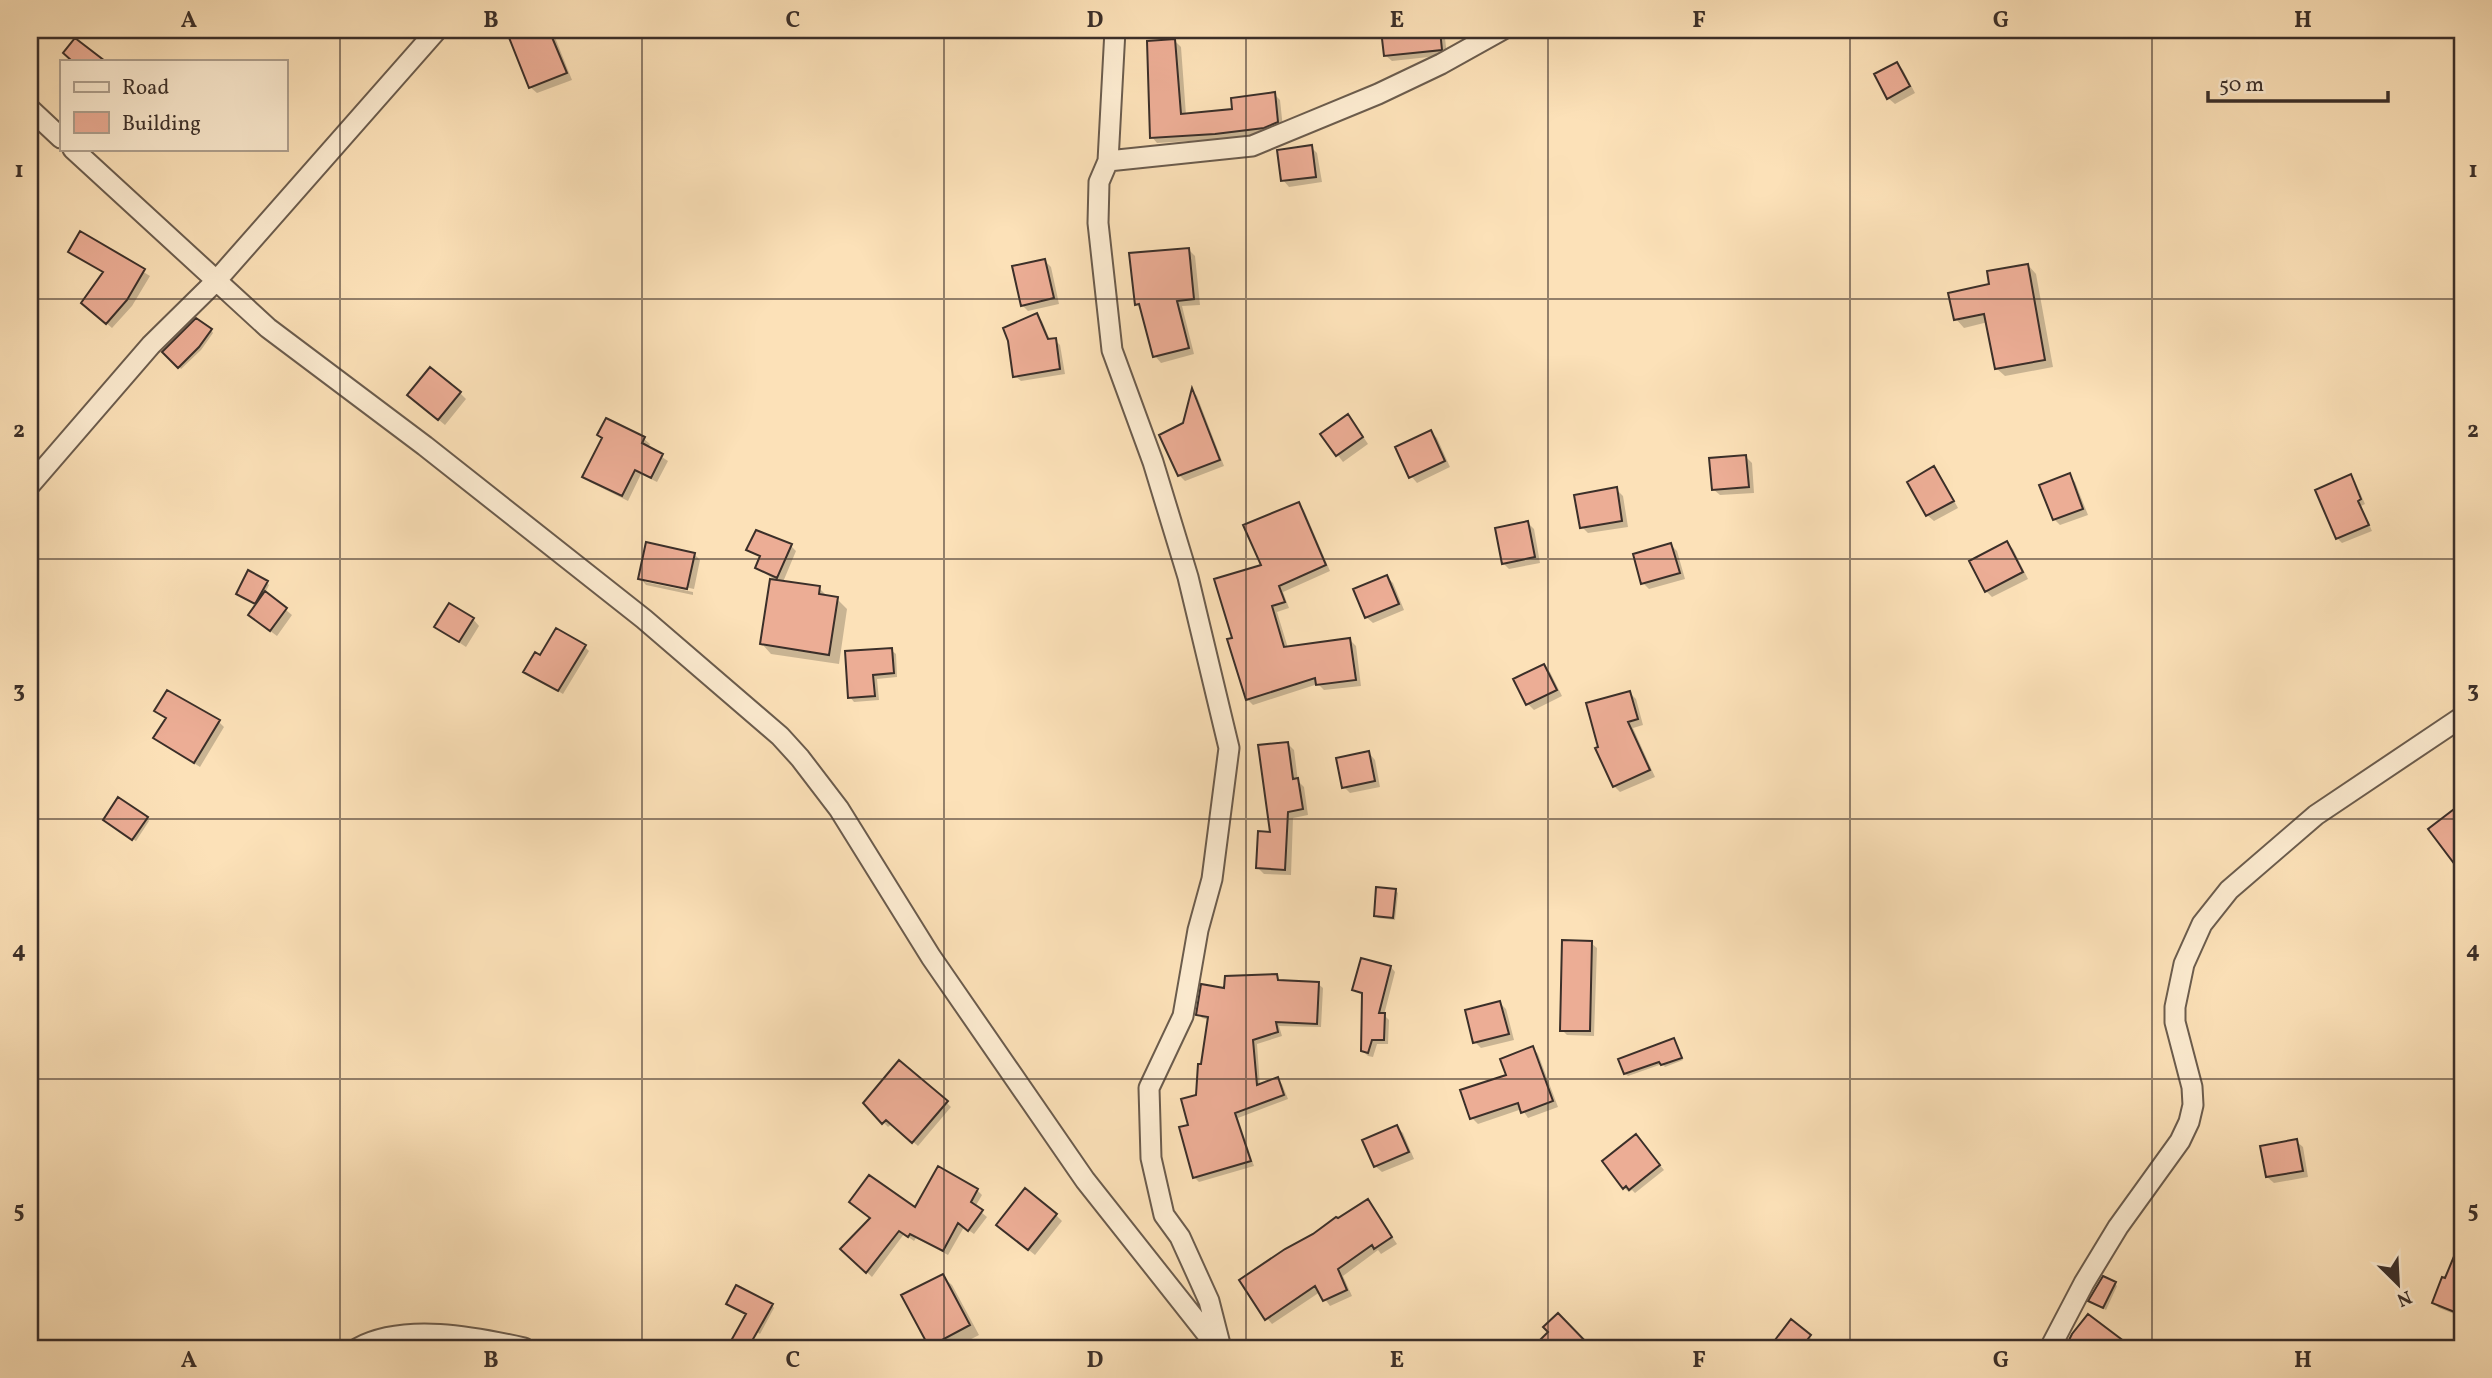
<svg xmlns="http://www.w3.org/2000/svg" width="2492" height="1378" font-family="Vollkorn,serif">
<rect width="100%" height="100%" fill="#fce1b8"/>
<filter id="stains"><feTurbulence type="fractalNoise" baseFrequency=".00286" numOctaves="4"/><feColorMatrix values="0 0 0 0 .2 0 0 0 0 .09 0 0 0 0 .02 0 0 0 .5 -.17"/></filter>
<radialGradient id="worn" r=".72"><stop offset=".6" stop-color="#630" stop-opacity="0"/><stop offset="1" stop-color="#630" stop-opacity=".3"/></radialGradient>
<path fill="#0003" d="M526 30H552L572 80 537 93 530 87 510 36Z
M1383 30H1444L1447 55 1392 61 1385 55Z
M1175 41 1181 47 1186 115 1234 110 1274 94 1280 100 1283 128 1270 133 1222 139 1157 143 1152 137Z
M1897 64 1903 70 1915 93 1895 104 1888 98Z
M1311 147 1317 153 1322 182 1289 187 1283 180Z
M81 234 150 276 132 306 112 328 89 308 104 273 70 252Z
M1189 250 1195 256 1200 305 1182 306 1194 354 1161 363 1155 356 1143 309 1137 304Z
M1045 261 1051 267 1059 304 1028 311 1022 305Z
M2028 265 2036 274 2053 367 2005 376 1996 368 1988 322 1964 328 1956 319 1991 285Z
M1036 315 1042 321 1050 340H1055L1060 345 1065 374 1021 381 1015 376Z
M211 330 213 333 201 350 181 369 165 352Z
M1193 392 1197 396 1224 466 1185 481 1179 475 1162 435 1184 424Z
M460 393 466 399 445 425 416 401Z
M1354 423 1368 444 1343 462 1322 434Z
M1431 432 1437 438 1450 467 1417 483 1411 476Z
M644 439 650 444 648 448 668 461 657 482 641 474 628 501 590 482 585 477Z
M1746 457 1752 463 1754 493 1720 495 1713 489Z
M1934 468 1940 475 1958 508 1934 521 1927 515Z
M2069 475 2075 482 2088 515 2060 525 2054 519Z
M2350 476 2355 481 2365 504 2361 506 2372 531 2342 543 2337 538Z
M1616 489 1623 496 1628 527 1588 533 1582 527Z
M1298 504 1304 510 1330 571 1283 592 1289 608 1277 612 1288 648 1350 640 1356 646 1361 686 1324 690 1318 684 1253 705 1247 699 1234 639 1263 566Z
M1528 523 1534 529 1540 563 1509 569 1503 563Z
M2007 543 2013 549 2028 579 1992 597 1986 591Z
M1671 545 1677 551 1685 579 1649 589 1643 583Z
M791 546 796 551 783 582 819 588 829 598 837 599 847 609 839 664 771 654 762 644 772 578 757 568 761 558 749 550Z
M694 554 700 560 694 589 645 578V582L693 592V595L646 585 640 578Z
M1387 577 1393 583 1404 610 1373 623 1366 617Z
M266 582 269 585 265 593 292 615 277 636 257 621V605L240 596Z
M473 619 479 626 466 647 436 627Z
M585 647 589 651 563 694 526 672 540 657Z
M891 650 896 654 897 677 877 679 879 700 854 702 850 697Z
M1544 666 1550 672 1562 696 1534 710 1528 704Z
M1630 693 1636 699 1643 725 1633 728 1655 777 1620 792 1614 786Z
M157 710 219 722 224 727 200 767 155 738 167 719Z
M1288 744 1294 750 1298 781 1304 787 1308 815 1293 818 1291 875 1264 874 1258 868 1272 834Z
M1369 753 1375 760 1380 787 1350 793 1344 787Z
M147 818 149 821 136 841 108 823Z
M1395 890 1398 893 1395 920 1378 918 1376 916Z
M1591 943 1597 948 1594 1036 1567 1035 1562 1030Z
M1391 967 1395 972 1384 1015 1389 1020 1388 1044H1377L1373 1057 1368 1056 1363 1051 1364 996 1354 990Z
M1276 976 1281 982 1318 984 1323 988 1321 1027 1279 1026 1282 1036 1257 1044 1260 1086 1278 1080 1282 1084 1288 1099 1238 1118 1254 1166 1199 1182 1194 1177 1190 1126 1197 1096 1209 1020 1202 1018 1198 1014 1225 990Z
M1500 1003 1506 1009 1514 1040 1481 1048 1475 1042Z
M1674 1040 1683 1060 1665 1067 1662 1064 1628 1076 1625 1074Z
M1533 1048 1538 1054 1558 1107 1528 1118 1522 1109 1478 1124 1472 1118 1463 1091 1508 1076Z
M946 1102 951 1107 918 1146 892 1124 888 1127 865 1103Z
M1397 1127 1403 1133 1414 1159 1382 1172 1375 1166Z
M1640 1141 1664 1170 1635 1193 1632 1190 1629 1192 1624 1188Z
M2296 1141 2303 1147 2308 1177 2274 1183 2267 1177Z
M977 1190 982 1195 975 1207 987 1217 974 1234 964 1227 948 1255 916 1238 914 1241 904 1234 872 1277 843 1249 916 1210Z
M1368 1201 1397 1244 1381 1254 1378 1250 1343 1276 1352 1296 1330 1306 1320 1292 1272 1324 1267 1318Z
M1056 1215 1062 1221 1035 1255 1005 1231Z
M2452 1266 2462 1270V1317L2439 1308 2434 1303Z
M942 1276 952 1285 979 1335 954 1348H933L931 1346Z
M2115 1284 2117 1286 2106 1310 2093 1303Z
M728 1304 772 1305 774 1308 760 1334 746 1325 747 1315Z
M1791 1322 1816 1343 1812 1348H1786L1777 1340Z
M708 1339 721 1348H702Z"/>
<path fill="#ecad95" stroke="#3b2f29" stroke-width="2" d="M521 30H549L567 73 529 88 508 35Z
M1381 30H1440L1442 50 1384 56Z
M75 38 105 61H72L63 53Z
M1175 39 1181 114 1232 109 1231 98 1275 92 1278 122 1264 128 1215 134 1150 138 1147 41Z
M1897 62 1910 86 1887 99 1874 74Z
M1312 145 1316 177 1281 181 1277 150Z
M80 231 145 269 127 300 106 324 81 303 103 272 68 252Z
M1189 248 1194 299 1177 301 1189 348 1153 357 1139 304 1135 305 1129 253Z
M1045 259 1054 298 1021 306 1012 266Z
M2028 264 2045 360 1995 369 1984 314 1954 320 1948 293 1989 284 1987 271Z
M1037 313 1048 339 1056 338 1060 369 1013 377 1008 341 1003 328Z
M196 318 212 329 199 347 178 368 162 352Z
M430 367 461 392 438 420 407 395Z
M1192 388 1220 460 1178 476 1159 435 1183 423Z
M1348 414 1363 437 1336 456 1320 434Z
M606 418 645 437 642 443 663 454 651 478 635 470 622 496 582 477 602 438 597 435Z
M1431 430 1445 461 1409 478 1395 447Z
M1746 455 1749 487 1712 490 1709 458Z
M1934 466 1954 501 1926 516 1907 482Z
M2070 473 2083 509 2053 520 2039 485Z
M2351 474 2361 499 2358 501 2369 525 2336 539 2315 490Z
M1617 487 1622 521 1580 528 1574 495Z
M1299 502 1326 565 1279 586 1285 602 1272 606 1284 647 1350 638 1356 680 1316 685 1315 678 1246 700 1227 639 1232 638 1214 579 1261 565 1243 525Z
M1528 521 1535 557 1502 564 1495 528Z
M756 530 792 544 777 578 755 568 760 556 746 550Z
M2007 541 2023 572 1985 592 1969 561Z
M646 542 695 553 687 589 638 579Z
M1671 543 1680 573 1641 584 1633 554Z
M248 570 268 581 255 604 236 594Z
M1387 575 1399 604 1365 618 1353 589Z
M770 579 820 586 819 594 838 597 829 655 760 644Z
M265 591 287 608 270 631 248 615Z
M449 603 474 618 459 642 434 627Z
M556 628 586 645 558 691 523 672 535 652 540 655Z
M892 648 894 673 873 675 875 696 848 698 845 651Z
M1544 664 1557 690 1526 705 1513 679Z
M167 690 220 720 194 763 153 738 166 718 154 711Z
M1630 691 1638 719 1628 722 1650 770 1613 787 1595 748 1598 747 1586 703Z
M1288 742 1293 779 1298 778 1303 809 1288 812 1285 870 1256 868 1258 831 1270 832 1258 745Z
M1369 751 1375 781 1342 788 1336 758Z
M118 797 148 817 132 840 103 820Z
M2462 803V874L2428 829Z
M1376 887 1396 889 1393 918 1374 916Z
M1562 940 1592 941 1590 1031H1560Z
M1361 958 1391 966 1379 1013H1385L1384 1040H1372L1368 1053 1361 1051 1362 993 1352 990Z
M1277 974 1278 980 1319 982 1317 1024 1276 1022 1278 1032 1253 1040 1257 1085 1278 1077 1284 1095 1235 1113 1251 1161 1193 1178 1179 1127 1188 1125 1181 1099 1196 1095 1198 1064H1201L1208 1017 1196 1015 1201 984 1224 988 1225 976Z
M1500 1001 1509 1034 1473 1043 1465 1010Z
M1674 1038 1682 1058 1661 1065 1659 1062 1624 1074 1618 1059Z
M1533 1046 1553 1101 1521 1113 1518 1103 1470 1119 1460 1090 1506 1075 1500 1059Z
M899 1060 948 1101 912 1143 886 1120 882 1124 863 1103Z
M1397 1125 1409 1152 1374 1167 1362 1140Z
M1636 1134 1660 1165 1629 1190 1626 1186 1623 1189 1602 1161Z
M2297 1139 2303 1171 2266 1177 2260 1146Z
M938 1166 978 1189 971 1202 983 1210 968 1231 958 1223 943 1251 910 1234 908 1237 899 1231 866 1273 840 1249 870 1218 849 1202 869 1175 915 1207Z
M1025 1188 1057 1214 1028 1250 996 1225Z
M1368 1199 1392 1237 1374 1249 1372 1245 1338 1269 1347 1290 1323 1301 1315 1286 1265 1320 1239 1280 1285 1249 1313 1234 1336 1217 1338 1218Z
M2462 1237V1315L2432 1303 2442 1277 2445 1278Z
M943 1274 970 1325 929 1347 901 1295Z
M2103 1276 2116 1282 2103 1308 2088 1301Z
M736 1285 773 1304 748 1348H727L746 1314 726 1304Z
M1558 1313 1592 1348H1532L1548 1332 1543 1327Z
M2088 1314 2133 1348H2065L2072 1334Z
M1791 1319 1811 1335 1801 1348H1785L1775 1340Z"/>
<g fill="none" stroke-linecap="round" stroke-linejoin="round">
<g stroke="#6b5c4d" stroke-width="23">
<path id="minor" d="M1115 30 1108 161 1099 182 1098 223 1112 350 1153 462 1188 577 1229 748 1212 879 1198 930 1183 1016 1149 1088 1151 1158 1164 1215 1180 1237 1209 1301 1221 1348
M30 109 61 138
M73 149 268 328 425 446 644 619 780 736 800 758 839 809 931 957 1085 1180 1218 1348
M1108 161 1252 146 1378 94 1441 64 1502 30
M30 485 151 345 216 281 437 30
M358 1348C404 1323 475 1337 524 1348
M2050 1348 2084 1283 2118 1227 2180 1141 2189 1122 2193 1105 2192 1087 2175 1022V1007L2184 964 2202 924 2229 890 2316 815 2462 717"/>
</g>
<use href="#minor" stroke="#fdecd1" stroke-width="19"/>
</g>
<path fill="none" stroke="#3b2f29" stroke-width="2" stroke-opacity="0.55" d="M340 30V1348M642 30V1348M944 30V1348M1246 30V1348M1548 30V1348M1850 30V1348M2152 30V1348M30 299H2462M30 559H2462M30 819H2462M30 1079H2462"/>
<rect width="2492" height="1378" fill="none" stroke="#fce1b8" stroke-width="77"/>
<rect x="60" y="60" width="228" height="91" fill="#fdecd1" stroke="#afa08e" stroke-width="2"/>
<rect x="74" y="82" width="35" height="10" fill="#fdecd1" stroke="#afa08e" stroke-width="2"/>
<text x="122" y="94" font-size="21" fill="#3b2f29">Road</text>
<rect x="74" y="112" width="35" height="21" fill="#ecad95" stroke="#afa08e" stroke-width="2"/>
<text x="122" y="130" font-size="21" fill="#3b2f29">Building</text>
<g transform="translate(2398 1284) rotate(156)" stroke="#fdecd1" stroke-width="5" paint-order="stroke">
<path d="M0-5L12 26L0 18L-12 26Z" fill="#3b2f29"/>
<text y="-10" font-size="19" font-weight="bold" text-anchor="middle" fill="#3b2f29">N</text>
</g>
<path d="M2208 91v10h180v-10" fill="none" stroke="#3b2f29" stroke-width="3.5"/>
<text x="2219" y="91" font-size="21" fill="#3b2f29" stroke="#fdecd1" stroke-width="5" paint-order="stroke">50 m</text>
<rect x="38" y="38" width="2416" height="1302" fill="none" stroke="#3b2f29" stroke-width="2.5"/>
<g font-size="23" text-anchor="middle" font-weight="bold" fill="#3b2f29">
<text x="189" y="27">A</text>
<text x="491" y="27">B</text>
<text x="793" y="27">C</text>
<text x="1095" y="27">D</text>
<text x="1397" y="27">E</text>
<text x="1699" y="27">F</text>
<text x="2001" y="27">G</text>
<text x="2303" y="27">H</text>
<text x="19" y="177">1</text>
<text x="2473" y="177">1</text>
<text x="19" y="437">2</text>
<text x="2473" y="437">2</text>
<text x="19" y="697">3</text>
<text x="2473" y="697">3</text>
<text x="19" y="957">4</text>
<text x="2473" y="957">4</text>
<text x="19" y="1217">5</text>
<text x="2473" y="1217">5</text>
<text x="189" y="1367">A</text>
<text x="491" y="1367">B</text>
<text x="793" y="1367">C</text>
<text x="1095" y="1367">D</text>
<text x="1397" y="1367">E</text>
<text x="1699" y="1367">F</text>
<text x="2001" y="1367">G</text>
<text x="2303" y="1367">H</text>
</g>
<rect width="100%" height="100%" filter="url(#stains)"/>
<rect width="100%" height="100%" fill="url(#worn)"/>
</svg>
